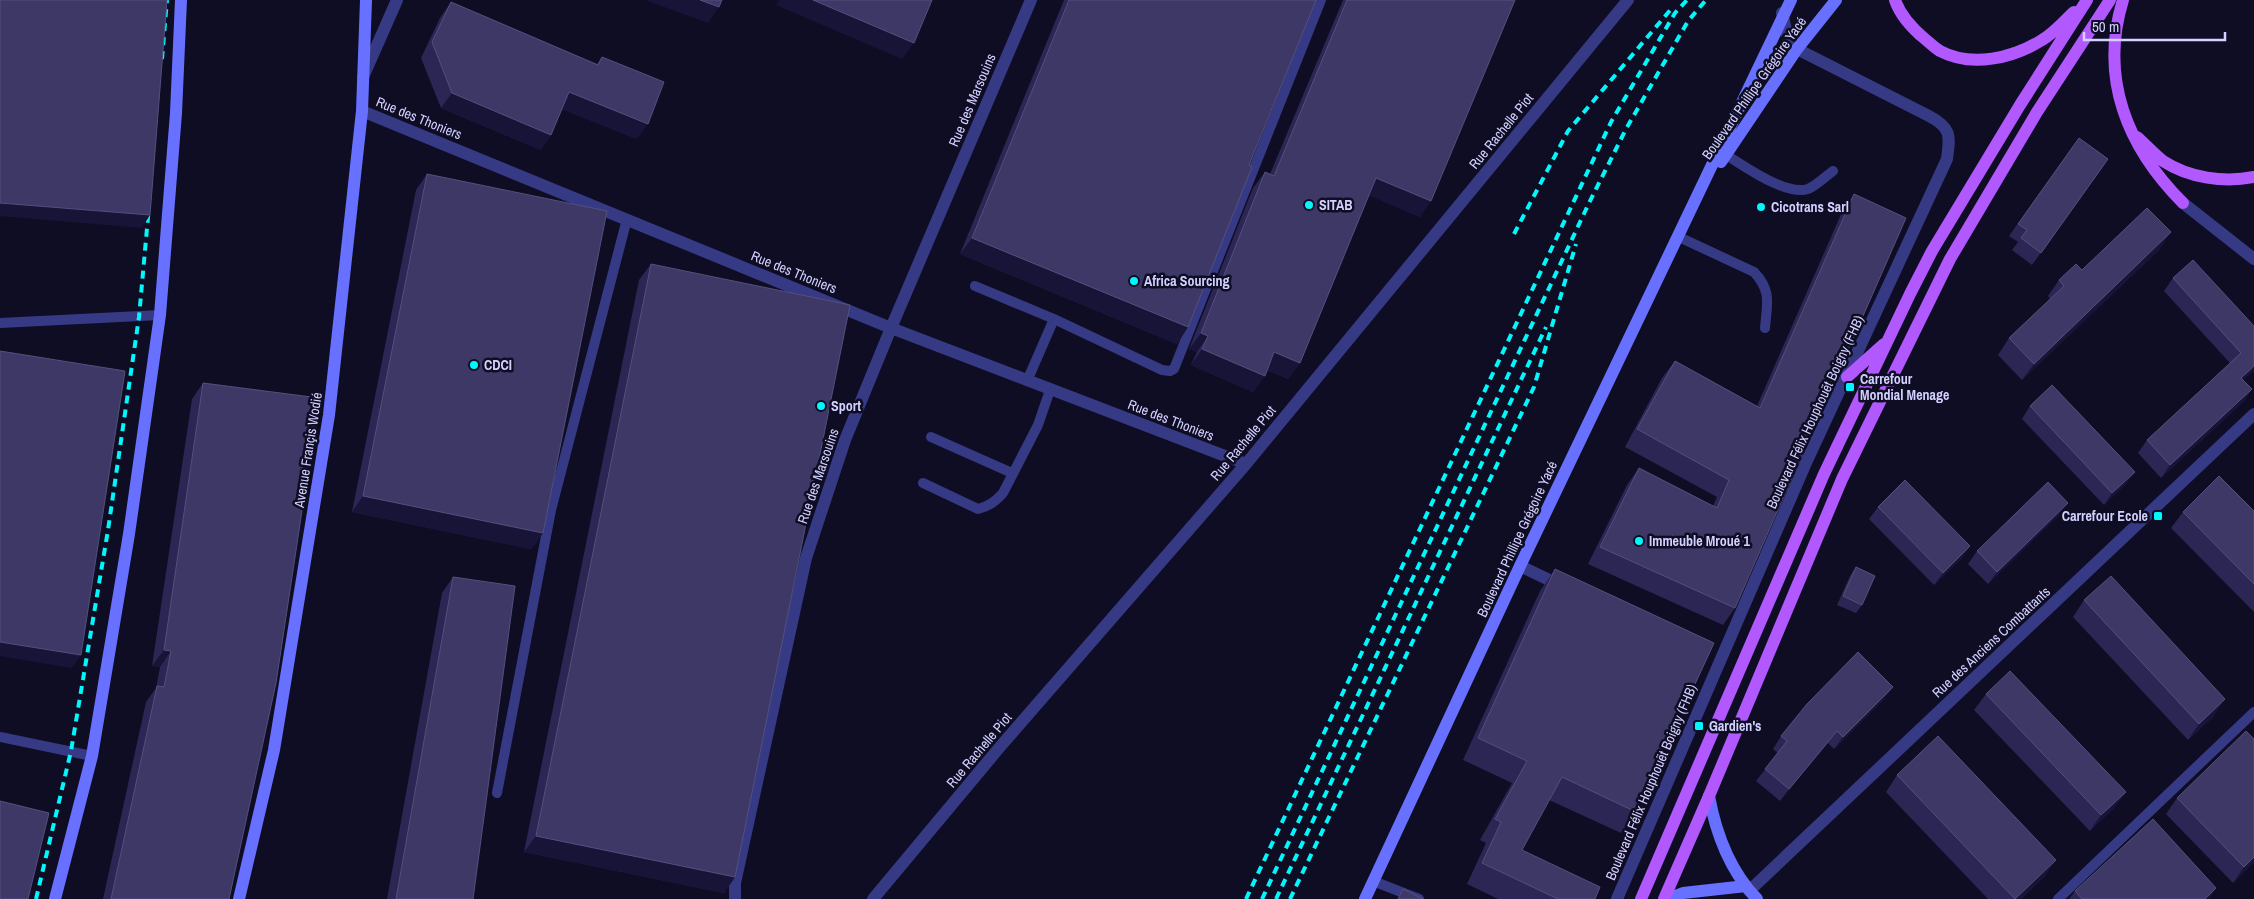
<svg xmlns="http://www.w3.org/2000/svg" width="2254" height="899" font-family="'Archivo Narrow',sans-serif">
<rect width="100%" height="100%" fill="#0f0d24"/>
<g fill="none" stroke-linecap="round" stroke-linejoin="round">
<path stroke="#363a85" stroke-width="10" d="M1726 155C1745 166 1785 196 1808 189 1816 186 1826 176 1833 171
M1679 237 1754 272C1772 291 1767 304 1765 328
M975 286 1054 319 1162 370 1170 371 1174 369 1321 0
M0 323 160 315
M1027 381 1054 319
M931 437 1012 473
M923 483 978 509C989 506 995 502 1003 493L1038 425 1050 390
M0 737 92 756
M497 793 551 510 627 219
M1373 881 1419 899
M2058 899 2254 712"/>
<path stroke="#363a85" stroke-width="12" d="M363 77 397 0
M362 111 891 328 1246 464
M2183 203 2254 259
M1520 566 1564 587
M1749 891 2254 414
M735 899V883L806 558 845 440 891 328 1031 0
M873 899 999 748 1246 464 1628 0
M1617 899 1805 465 1947 159C1950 136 1952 128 1929 116L1797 49 1787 34 1782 13"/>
<path stroke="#6871ff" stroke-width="12" d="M1721 162 1797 49 1836 0
M1709 796C1716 834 1730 871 1757 899
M55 899 92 756 129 534 160 315 176 113 181 0
M239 899 274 750 329 415 362 111 366 0
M1365 899 1520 566 1791 0
M1667 899 1683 893 1746 886"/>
<path stroke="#b258ff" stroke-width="12" d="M1895 0C1900 15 1913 29 1925 39 1930 43 1935 48 1940 51 1972 68 2013 58 2042 40 2054 33 2064 21 2074 12
M2123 0C2099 78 2127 147 2183 203
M2137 137C2146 145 2154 154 2163 161 2189 178 2224 183 2254 177
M1847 377 1884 344
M1641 899 1824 474 1910 294 1932 251 2020 105 2087 0
M1664 899 1709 796 1842 479 1950 259 2037 112 2110 0"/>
<path stroke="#00f8fc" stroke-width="4" stroke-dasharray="8 6" stroke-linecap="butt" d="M162 59 167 0
M1514 234 1568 131 1672 8
M36 899 71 751 108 530 139 317 149 206
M1246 899 1611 122 1675 13 1687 0
M1262 899 1589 203 1626 129 1688 21 1706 0
M1276 899 1546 327
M1290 899 1534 387 1576 244"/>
</g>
<path fill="#2b2653" d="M1064 0H1316L1249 165 1188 327 1177 344 960 254Z
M1343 0H1515L1420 217 1369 195 1300 363 1288 379 1267 370 1253 392 1191 365 1197 352 1189 349 1253 188 1265 172 1270 174Z
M451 2 597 64 602 57 637 139 562 109 541 150 441 108 421 58 440 18Z
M2079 138 2108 159 2032 265 2012 250 2018 242 2009 236Z
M427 174 543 533 531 549 352 512 416 190Z
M1854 194 1735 608 1723 625 1588 564 1627 485 1639 468 1713 506 1717 497 1625 447 1662 378 1675 361 1757 406 1842 212Z
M2160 249 2022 380 1998 355 2009 338 2050 299 2048 296 2059 280 2082 270Z
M651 264 735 877 724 893 524 852 639 280Z
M2173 278 2254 326V370L2243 380 2252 389 2243 402 2161 478 2138 453 2147 440 2230 363 2164 291Z
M203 383 229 899H103L146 702 156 688 160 667 152 666 192 399Z
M2030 406 2126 484 2104 505 2022 419Z
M1878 507 1970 546 1961 559 1934 585 1869 519Z
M2254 511V612L2171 528 2183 512Z
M2059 515 1988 584 1968 564 1977 551Z
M1856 567 1862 605 1856 613 1837 605 1850 576Z
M1555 569 1636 812 1621 833 1549 800 1522 850 1595 899H1498L1467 884 1486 843 1480 840 1512 783 1463 760 1540 591Z
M453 577 473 899H387L442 593Z
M2084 600 2214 716 2188 740 2073 617Z
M1893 687 1884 699 1834 749 1828 743 1780 801 1756 781 1778 753 1773 749 1781 736Z
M1986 694 2114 808 2090 831 1974 710Z
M1897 775 2045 876 2021 899H1988L1886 792Z
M2177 798 2254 862 2233 883 2166 814Z
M2216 888 2209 899H2069L2075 891Z"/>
<path fill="#181438" d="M645 0H700L719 7 708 23Z
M780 0H813L914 43 902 59 776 5Z
M569 92 648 124 637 139 558 108Z
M452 93 551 135 541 150 441 108Z
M1376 178 1431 201 1420 217 1365 194Z
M0 203 150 215 142 228 0 216Z
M2171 232 2160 249 2022 380 2034 364Z
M972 238 1188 327 1177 344 960 254Z
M1201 333 1208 336 1197 352 1189 349Z
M1202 349 1265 376 1253 392 1191 365Z
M1274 352 1300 363 1288 379 1263 368Z
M2254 366V370L2232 390 2241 378Z
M2252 389 2243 402 2161 478 2170 465Z
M2135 472 2126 484 2104 505 2112 493Z
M363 496 543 533 531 549 352 512Z
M2068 503 2059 515 1988 584 1997 572Z
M1970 546 1961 559 1934 585 1943 573Z
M0 642 81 655 72 668 0 656Z
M164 650 171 651 160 667 152 666Z
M1893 687 1884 699 1834 749 1843 737Z
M2225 699 2214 716 2188 740 2199 724Z
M1837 731 1828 743 1780 801 1789 789Z
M2126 792 2114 808 2090 831 2101 815Z
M536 836 735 877 724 893 524 852Z
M2254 857V862L2233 883 2244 867Z
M2056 860 2045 876 2021 899H2015Z
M2216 888 2209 899H2205Z"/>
<path fill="#3d3865" stroke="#54507e" d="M0 0H167L150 215 0 203Z
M700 0H722L719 7Z
M813 0H932L914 43Z
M1069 0H1316L1249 165 1252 167 1188 327 972 238Z
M1347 0H1515L1431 201 1376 178 1300 363 1274 352 1265 376 1202 349 1208 336 1201 333 1265 172 1274 176Z
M451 2 598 65 602 57 664 82 648 124 569 92 551 135 452 93 432 42Z
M2079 138 2108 159 2041 253 2021 238 2027 230 2018 224Z
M427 174 607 211 543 533 363 496Z
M1854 194 1906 218 1735 608 1600 547 1639 468 1717 508 1729 480 1637 429 1675 361 1760 408Z
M2147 208 2171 232 2034 364 2009 338 2064 286 2059 280 2076 264 2082 270Z
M2193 260 2254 326V366L2241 378 2252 389 2170 465 2147 440 2241 353 2173 278Z
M651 264 850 305 735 877 536 836Z
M0 351 125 371 81 655 0 642Z
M203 383 319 398 276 683 229 899H111L157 686 164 687 171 651 164 650Z
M2052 385 2135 472 2112 493 2030 406Z
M2219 476 2254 511V584L2183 512Z
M1905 480 1970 546 1943 573 1878 507Z
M2048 482 2068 503 1997 572 1977 551Z
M1856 567 1875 576 1862 605 1843 596Z
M1555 569 1714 643 1636 812 1562 777 1522 850 1600 887 1595 899H1558L1482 863 1501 822 1495 819 1527 761 1478 738Z
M2111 576 2225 699 2199 724 2084 600Z
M453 577 515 586 473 899H396Z
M1858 652 1893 687 1843 737 1837 731 1789 789 1765 769 1787 741 1781 736 1807 704Z
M2010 671 2126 792 2101 815 1986 694Z
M2246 731 2254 739V857L2244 867 2177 798Z
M1938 736 2056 860 2015 899 1897 775Z
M0 801 49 813 28 899H0Z
M2153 819 2216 888 2205 899H2082L2075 891Z
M1403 889 1423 899H1398Z"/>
<g fill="#00f8fc" stroke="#0f0d24" stroke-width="2">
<circle cx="1309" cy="205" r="5"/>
<circle cx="1761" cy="207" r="5"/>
<circle cx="1134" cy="281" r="5"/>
<circle cx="474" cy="365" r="5"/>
<rect x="1845" y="382" width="10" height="10" rx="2.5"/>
<circle cx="821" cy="406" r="5"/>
<rect x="2153" y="511" width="10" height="10" rx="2.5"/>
<circle cx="1639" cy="541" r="5"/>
<rect x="1694" y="721" width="10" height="10" rx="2.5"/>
</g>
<g text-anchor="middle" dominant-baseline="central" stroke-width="5" stroke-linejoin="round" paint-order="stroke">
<g font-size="14" fill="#d2d1ff" stroke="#0f0d24">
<text transform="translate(1754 88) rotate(-55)">Boulevard Phillipe Grégoire Yacé</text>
<text transform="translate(972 100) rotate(-67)">Rue des Marsouins</text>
<text transform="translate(419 118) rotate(22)">Rue des Thoniers</text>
<text transform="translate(1501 131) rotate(-51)">Rue Rachelle Piot</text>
<text transform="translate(794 272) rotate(22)">Rue des Thoniers</text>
<text transform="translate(1815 412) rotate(-65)">Boulevard Félix Houphouët Boigny (FHB)</text>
<text transform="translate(1171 420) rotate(21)">Rue des Thoniers</text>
<text transform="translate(1243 443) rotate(-50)">Rue Rachelle Piot</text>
<text transform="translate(308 450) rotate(-81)">Avenue Françis Wodié</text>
<text transform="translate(818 476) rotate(-71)">Rue des Marsouins</text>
<text transform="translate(1517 539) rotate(-65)">Boulevard Phillipe Grégoire Yacé</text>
<text transform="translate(1991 642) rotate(-43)">Rue des Anciens Combattants</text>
<text transform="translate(979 750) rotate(-50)">Rue Rachelle Piot</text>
<text transform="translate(1651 782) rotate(-67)">Boulevard Félix Houphouët Boigny (FHB)</text>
</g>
<g font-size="14" font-weight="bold" fill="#d2d1ff" stroke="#0f0d24" text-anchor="start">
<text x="1319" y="205">SITAB</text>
<text x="1771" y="207">Cicotrans Sarl</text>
<text x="1144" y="281">Africa Sourcing</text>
<text x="484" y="365">CDCI</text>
<text x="1860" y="379">Carrefour<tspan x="1860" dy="16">Mondial Menage</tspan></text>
<text x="831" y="406">Sport</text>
<text x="2148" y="516" text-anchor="end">Carrefour Ecole</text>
<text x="1649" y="541">Immeuble Mroué 1</text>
<text x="1709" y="726">Gardien's</text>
</g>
</g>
<path d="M2084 32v8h141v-8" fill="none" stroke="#d2d1ff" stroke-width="2.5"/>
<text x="2092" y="32" font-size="15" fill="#d2d1ff" stroke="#0f0d24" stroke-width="4" paint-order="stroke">50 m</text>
</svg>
